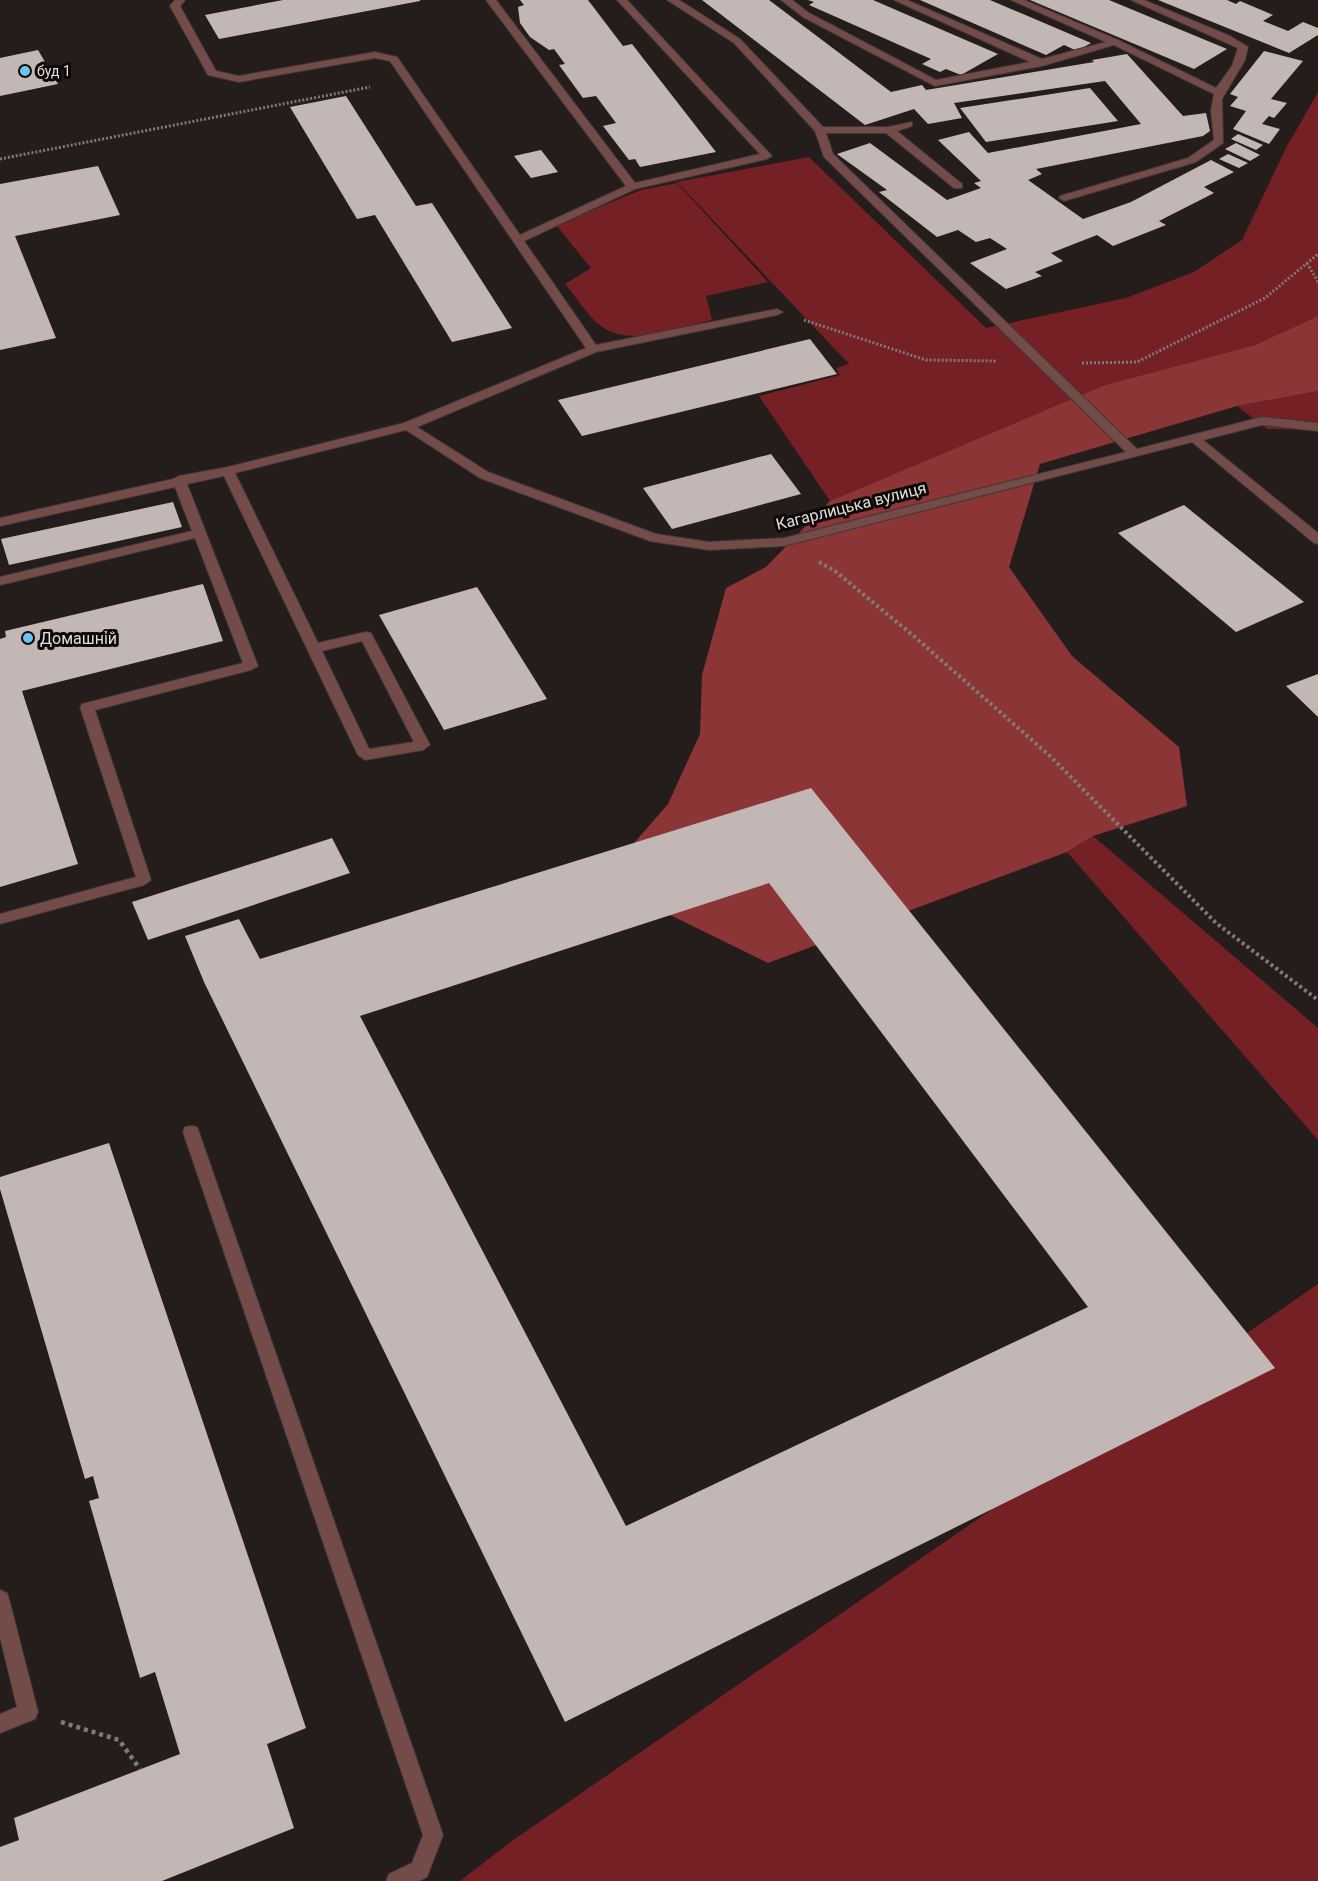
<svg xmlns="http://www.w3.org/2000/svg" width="1318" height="1881" font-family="Roboto,sans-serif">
<rect width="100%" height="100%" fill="#251d1c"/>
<path fill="#752024" d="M1318 92V316L1255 345 1105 385 830 501 759 396 840 375 836 368 849 364 677 182 809 157 986 328 1126 298 1194 272 1242 240 1286 148Z
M677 183 768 282 706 296 712 320C677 328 625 351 595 321 584 310 575 296 565 284L591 268 556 225 641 190Z
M1318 391V430L1267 429 1237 406Z
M1093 836 1318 1028V1140L1067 852Z
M1318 1284V1881H460L512 1841Z"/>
<path fill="#8c3536" d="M1318 316V391L1237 406 1040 464 1009 567 1072 656 1179 747 1187 806 1093 836 1067 852 768 963 666 913 628 850 668 804 700 734 702 675 726 588 766 567 830 501 1105 385 1255 345Z"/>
<path fill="#c3b7b6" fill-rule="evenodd" d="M283 0H420V1L219 39 205 15Z
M520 0H588L623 46 632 44 716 152 640 167 635 159 629 160 603 126 616 123 596 96 583 98 559 65 565 64 554 49 549 50 530 37 520 23 518 7 524 5Z
M702 0H769L891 92 922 85 926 90 1094 62 1092 60 1127 54 1183 116 1206 113 1210 131 1203 136 1036 169 1042 174 1028 180 1083 219 1131 202 1211 160 1234 172 1204 187 1214 193 1159 221 1166 225 1113 246 1097 235 1051 253 1063 261 1035 272 1042 276 1006 289 970 263 1007 249 990 238 976 242 958 230 937 237 879 192 887 190 837 154 870 143 947 200 981 188 974 183 981 181 938 140 969 132 988 153 1141 124 1105 81 954 103 962 118 928 124 914 109 865 125Z
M808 0H873L998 54 961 75 946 69 940 72 922 64 931 59 809 5 814 2Z
M920 0H990L1091 43 1077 51 1064 45 1046 55Z
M1030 0H1109L1227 49 1194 69Z
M1158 0H1227L1236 4 1240 1 1273 15 1263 21 1288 31 1303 22 1318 28V35L1289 53Z
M38 50 58 84 0 96V58Z
M1264 51 1303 61 1271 99 1287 103 1274 118 1269 116 1262 124 1280 129 1269 144 1233 129 1246 111 1230 106 1238 97 1230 94Z
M1090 88 1118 121 986 142 960 108Z
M346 96 416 206 432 203 512 328 452 342 375 215 357 219 290 107Z
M1238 134 1263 145 1256 150 1231 139Z
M1236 143 1260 155 1250 161 1225 149Z
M541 150 558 172 531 178 514 156Z
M1228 154 1248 163 1239 168 1219 159Z
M98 166 120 215 15 236 56 338 0 350V184Z
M810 339 837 374 582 436 558 400Z
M771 454 801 494 672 529 643 488Z
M173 502 182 527 9 565 1 539Z
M1184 505 1304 602 1236 632 1118 533Z
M203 584 223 641 22 691 78 864 0 887V639L6 637 5 631Z
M477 587 547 699 444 730 379 615Z
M1318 674V717L1286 686Z
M811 788 1275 1368 565 1722 204 982 185 936 239 919 260 959ZM769 883 1088 1307 626 1526 360 1016Z
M332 838 350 873 148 940 132 902Z
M109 1143 306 1728 267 1744 294 1828 162 1881H0V1847L19 1840 14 1818 180 1754 155 1672 140 1678 89 1501 99 1498 93 1476 85 1479 0 1189V1177Z"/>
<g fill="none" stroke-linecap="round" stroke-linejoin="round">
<g stroke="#3f3837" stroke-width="2">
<path id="minor" d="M175 0H185L180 6 216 71 239 76 375 52 397 57 520 235 626 186 486 0H496L635 183 760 154 617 0H627L772 156 767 159 635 189 524 241 596 345 777 309 783 312 777 315 596 352 417 427 488 472 656 534 709 542 784 538 1126 452 824 157 815 131 734 43 667 0H679L740 39 823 127H888L912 122V126L897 131 962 184V188H954L886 133H826L833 154 1137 449 1262 417 1318 423V431L1262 425 1203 440 1318 533V544L1314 543 1192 442 784 546 709 550 650 541 480 478 406 430 235 473 318 643 366 632 371 633 430 745 423 750 365 760 358 755 224 476 187 484 258 666 251 670 95 710 151 880 144 885 0 924V914L136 877 80 707 82 704 243 663 195 538 0 585V577L192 531 175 487 0 526V518L173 479 179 476 228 467 404 423 586 348 390 61 375 58 239 82 208 75 170 6ZM362 641 414 742 369 749 322 651Z
M781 0H792L809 13 936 80 1030 62 894 0H907L1042 59 1106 42 1011 0H1024L1118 40 1216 88 1232 66 1238 48 1131 0H1144L1230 36 1248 47 1245 60 1222 99 1223 143 1196 162 1064 201 1059 198 1060 196 1188 158 1214 140 1211 111 1214 94 1114 45 1042 66 935 86 803 17Z
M191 1126 197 1127 199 1132 443 1835 427 1877 419 1881H386L389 1874 412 1863 423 1835 183 1132 185 1127Z
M0 1590 7 1593 9 1599 38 1712 35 1719 0 1733V1714L17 1707 0 1637Z"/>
</g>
<path stroke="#807978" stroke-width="3" stroke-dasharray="2 2" stroke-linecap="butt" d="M0 159 370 87
M1307 263 1318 282
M804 320 926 360 997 361
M1082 363 1137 362 1265 298 1318 254"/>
<path stroke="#807978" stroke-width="4" stroke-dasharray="3 3" stroke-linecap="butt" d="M819 562 835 571 916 638 1050 756 1216 923 1318 1000"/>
<path stroke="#807978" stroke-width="4.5" stroke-dasharray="4 4" stroke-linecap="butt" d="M61 1722 119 1740 140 1769"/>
<use href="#minor" fill="#734c4a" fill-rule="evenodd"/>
</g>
<g fill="#69c4f1" stroke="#0c0808" stroke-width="2">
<circle cx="25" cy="71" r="6"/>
<circle cx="28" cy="638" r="6"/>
</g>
<g text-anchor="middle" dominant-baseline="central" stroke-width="6" stroke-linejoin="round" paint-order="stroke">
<g font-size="14" fill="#e2dcdc" stroke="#0c0808" text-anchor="start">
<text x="37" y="71">буд 1</text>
</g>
<g font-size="16" fill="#e2dcdc" stroke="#0c0808">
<text transform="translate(851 506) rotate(-14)">Кагарлицька вулиця</text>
</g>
<g font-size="16" fill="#e2dcdc" stroke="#0c0808" text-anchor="start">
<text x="40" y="638">Домашній</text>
</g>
</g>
</svg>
